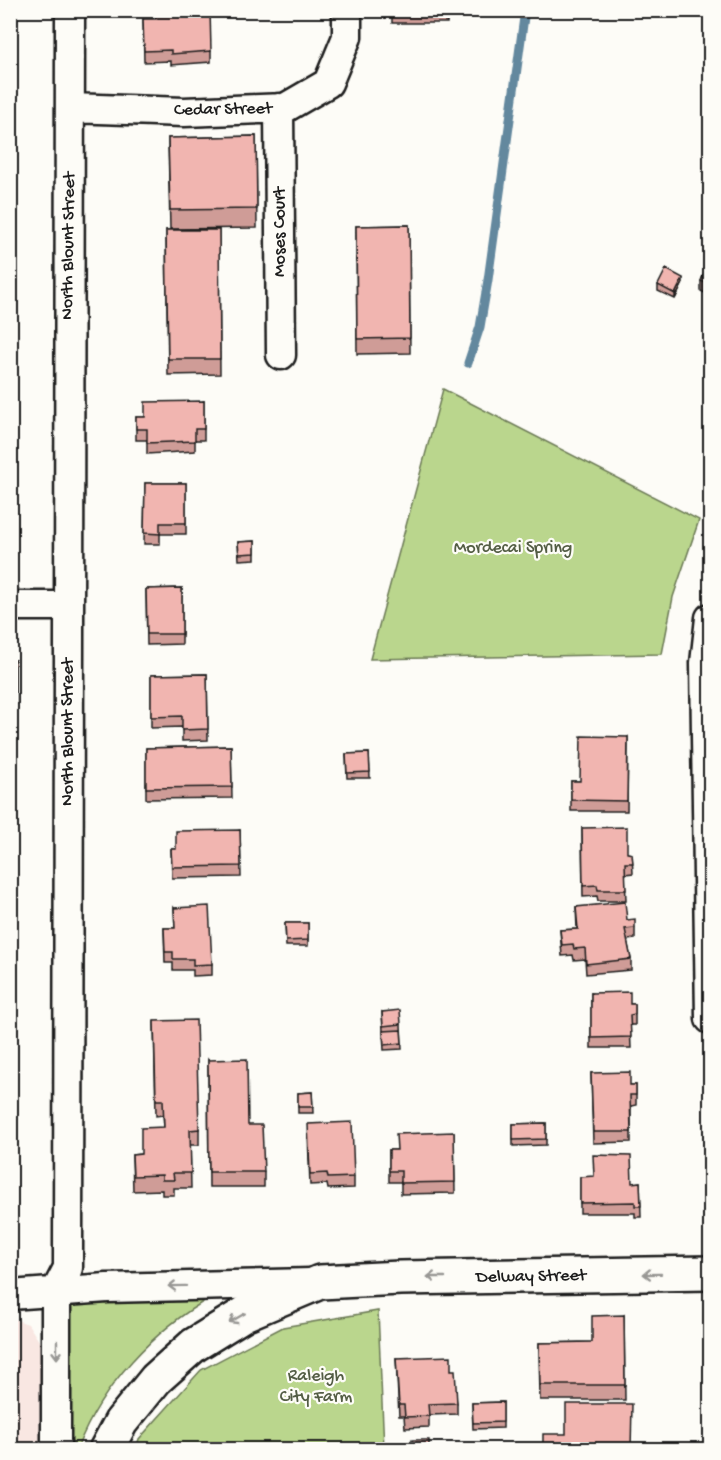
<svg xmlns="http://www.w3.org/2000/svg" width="721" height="1460" font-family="'Gochi Hand',sans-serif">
<rect width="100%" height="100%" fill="#fdfcf7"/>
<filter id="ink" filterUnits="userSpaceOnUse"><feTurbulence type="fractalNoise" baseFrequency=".0167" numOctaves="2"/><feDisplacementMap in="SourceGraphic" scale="12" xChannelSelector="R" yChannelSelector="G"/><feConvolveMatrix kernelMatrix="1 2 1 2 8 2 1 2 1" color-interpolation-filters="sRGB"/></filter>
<g filter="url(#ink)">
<path fill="#f9e7e2" d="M11 1318 28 1324 46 1352 45 1449 11 1450Z"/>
<path fill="#bad68d" stroke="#6b7954" stroke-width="1.5" d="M443 389 699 520 673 597 662 654 370 659Z
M87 1294 213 1296C153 1330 102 1385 77 1449L62 1450 64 1320 72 1305Z
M378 1311 384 1449H136L139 1439 201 1370 283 1327Z"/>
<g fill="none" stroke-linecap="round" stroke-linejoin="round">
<path stroke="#64889e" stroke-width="9" d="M468 363 480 327 488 280 525 10"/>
<g stroke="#1c1c1c" stroke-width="33">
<path id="minor" d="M70 108 184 112 285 108 328 83 347 37V10
M279 108 281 355
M10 606H67
M710 618 705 663 710 1019
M10 1295 107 1288 311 1283
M56 1450V1291L68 1268 70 10"/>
</g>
<g stroke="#1c1c1c" stroke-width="38">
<path id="secondary" d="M106 1450 121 1422 156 1379 194 1345 244 1314 320 1282 400 1278 710 1273"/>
</g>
<use href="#minor" stroke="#fdfcf7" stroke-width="28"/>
<use href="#secondary" stroke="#fdfcf7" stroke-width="33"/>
</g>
<path fill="#cf9c97" stroke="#1c1c1c" stroke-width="1.5" d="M392 10H447V23H392Z
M143 19 211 51V62L171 65V61L144 62Z
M256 136 257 228 170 229 168 138Z
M409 225 410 353 357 354 356 226Z
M166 230H219L220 374 168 375Z
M711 258V296L701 291V281Z
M683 283 675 299 658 291V285Z
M204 401V440H195V451L147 454V440H136V417H145Z
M10 459H13V522H10Z
M145 483H186V534H160V544H144Z
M255 541V559L239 560 238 542Z
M182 588V644L147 645 146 589Z
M10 636 11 660H15V724L10 725Z
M207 674 208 740 182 741V727L151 728V675Z
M10 730H14V793H10Z
M628 737 627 811H571V781H580Z
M231 746 232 798 146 799V748Z
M369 753 370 778H347L346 754Z
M10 816 14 864V883H10Z
M582 828 627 853 632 854 633 873 625 874 626 901H598L597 896 583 897Z
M240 830 241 877 172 878 171 849H176Z
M576 907 627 920 635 928V939L627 940 631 959V970L586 974 585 959 574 960 573 955 562 956 560 930 577 929Z
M174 908 212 964V975L193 976V970H173V963H165L164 928H175Z
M285 923H308V946H286Z
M591 993 630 1004H635V1025H630L631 1048H591Z
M382 1012 401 1024 402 1049 384 1050Z
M154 1021 199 1129V1145H190L191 1188H174V1195H162V1190L133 1191 132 1155 141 1154 164 1127 163 1115 156 1116Z
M208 1060 248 1125 264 1172V1187H209Z
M591 1073 630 1085H636V1105L631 1106V1142L593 1143Z
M312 1092 313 1113H298V1093Z
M546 1123V1145L513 1146V1124Z
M454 1132 455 1193 401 1194V1182H389V1150H396Z
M308 1135 354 1177V1188L328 1189 327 1184 310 1185Z
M580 1177 632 1183 640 1182 641 1217H635V1213H580Z
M624 1315 625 1400H540L539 1343 592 1342Z
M396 1358 451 1370 457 1403V1414L429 1415V1427L405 1428 404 1416H399Z
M503 1402V1428L473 1429 472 1403Z"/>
<path fill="#a97f7b" stroke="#1c1c1c" stroke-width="1.5" d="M683 278V283L675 299V294Z"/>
<path fill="#f1b5b0" stroke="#1c1c1c" stroke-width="1.5" d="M155 10H210L211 51 171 54V50L144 51 143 19H156Z
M256 136 257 209 170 210 168 138Z
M409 225 410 338 357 339 356 226Z
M166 230H219L220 359H168Z
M711 258V285L701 281Z
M666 269 683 278 675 294 658 285Z
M204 401V429H195V441L147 443V429H136V417H145V402Z
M10 459H13V503H10Z
M145 483H186V523H160V534L144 533Z
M255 541V553L239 554 238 542Z
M182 588V634H147L146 589Z
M10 636 11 660H15V706H10Z
M207 674 208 729 182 730V716L151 717V675Z
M10 730H14V774H10Z
M581 736 628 737 627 801 571 800V781H580Z
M231 746 232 787 146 788V748Z
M369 753 370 772 347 773 346 754Z
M10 816H13L14 864H10Z
M627 827V853L632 854 633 863H625L626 890H598L597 885 583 886 582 828Z
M240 830 241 866 172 867 171 849H176V831Z
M625 902 627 920 635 919V928L625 929 631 959 586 964 585 948 574 949 573 944 562 945 560 930 578 929 576 907Z
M209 906 212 964 193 965V959H173V952H165L164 928H175L174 908Z
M285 923H308V940L286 941Z
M630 992V1004H635V1014L630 1015 631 1037 591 1038V993Z
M400 1010 401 1024 383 1026 382 1012Z
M196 1020 199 1129 190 1130 191 1173H173L174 1180H162V1175L133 1176 132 1155 141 1154V1128L164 1127 163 1100H156L154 1021Z
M401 1030 402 1043 384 1045 383 1031Z
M247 1059 248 1125H262L264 1172H209L208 1060Z
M630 1072V1085H636V1095H630L631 1132H593L591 1073Z
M312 1092 313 1107H298V1093Z
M352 1122 354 1177 328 1178 327 1173 310 1174 308 1124Z
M546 1123V1139L513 1140V1124Z
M454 1132 455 1182 401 1183V1171H389V1150H397L396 1134Z
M593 1155 631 1156 632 1183 640 1182 641 1206H635V1202L580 1203V1177L594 1176Z
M624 1315 625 1385H540L539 1343 592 1342V1316Z
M451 1356V1370H455L457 1403 428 1404 429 1416 405 1417 404 1405H399L396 1358Z
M503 1402V1422L473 1423 472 1403Z
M566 1404H632L631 1449H543V1434H566Z
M412 1440H429V1449H412Z"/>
<defs><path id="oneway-shaft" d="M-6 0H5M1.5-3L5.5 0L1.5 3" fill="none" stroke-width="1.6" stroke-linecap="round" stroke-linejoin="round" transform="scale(1.5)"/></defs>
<g stroke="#989794">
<use href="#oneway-shaft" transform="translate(652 1274) rotate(179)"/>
<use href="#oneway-shaft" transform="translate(436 1277) rotate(180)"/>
<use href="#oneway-shaft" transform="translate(177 1286) rotate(179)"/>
<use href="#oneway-shaft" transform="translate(237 1318) rotate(150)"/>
<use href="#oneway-shaft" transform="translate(57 1350) rotate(90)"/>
</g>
</g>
<g text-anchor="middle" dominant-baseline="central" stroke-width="4.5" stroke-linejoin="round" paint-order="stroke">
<g font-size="18" fill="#1c1c1c" stroke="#fdfcf7">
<text transform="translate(223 110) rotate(-1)">Cedar Street</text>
<text transform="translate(280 232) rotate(-90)">Moses Court</text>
<text transform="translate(69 246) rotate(-89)">North Blount Street</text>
<text transform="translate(68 732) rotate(-90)">North Blount Street</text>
<text transform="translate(531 1277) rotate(-1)">Delway Street</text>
</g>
<g font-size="18" fill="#535d44" stroke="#fdfcf7">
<text x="513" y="548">Mordecai Spring</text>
<text x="316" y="1376">Raleigh<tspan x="316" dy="21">City Farm</tspan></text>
</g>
</g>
<rect width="721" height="1460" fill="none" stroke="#fdfcf7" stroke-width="36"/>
<rect x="18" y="18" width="685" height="1424" fill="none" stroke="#1c1c1c" stroke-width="2" filter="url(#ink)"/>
</svg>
